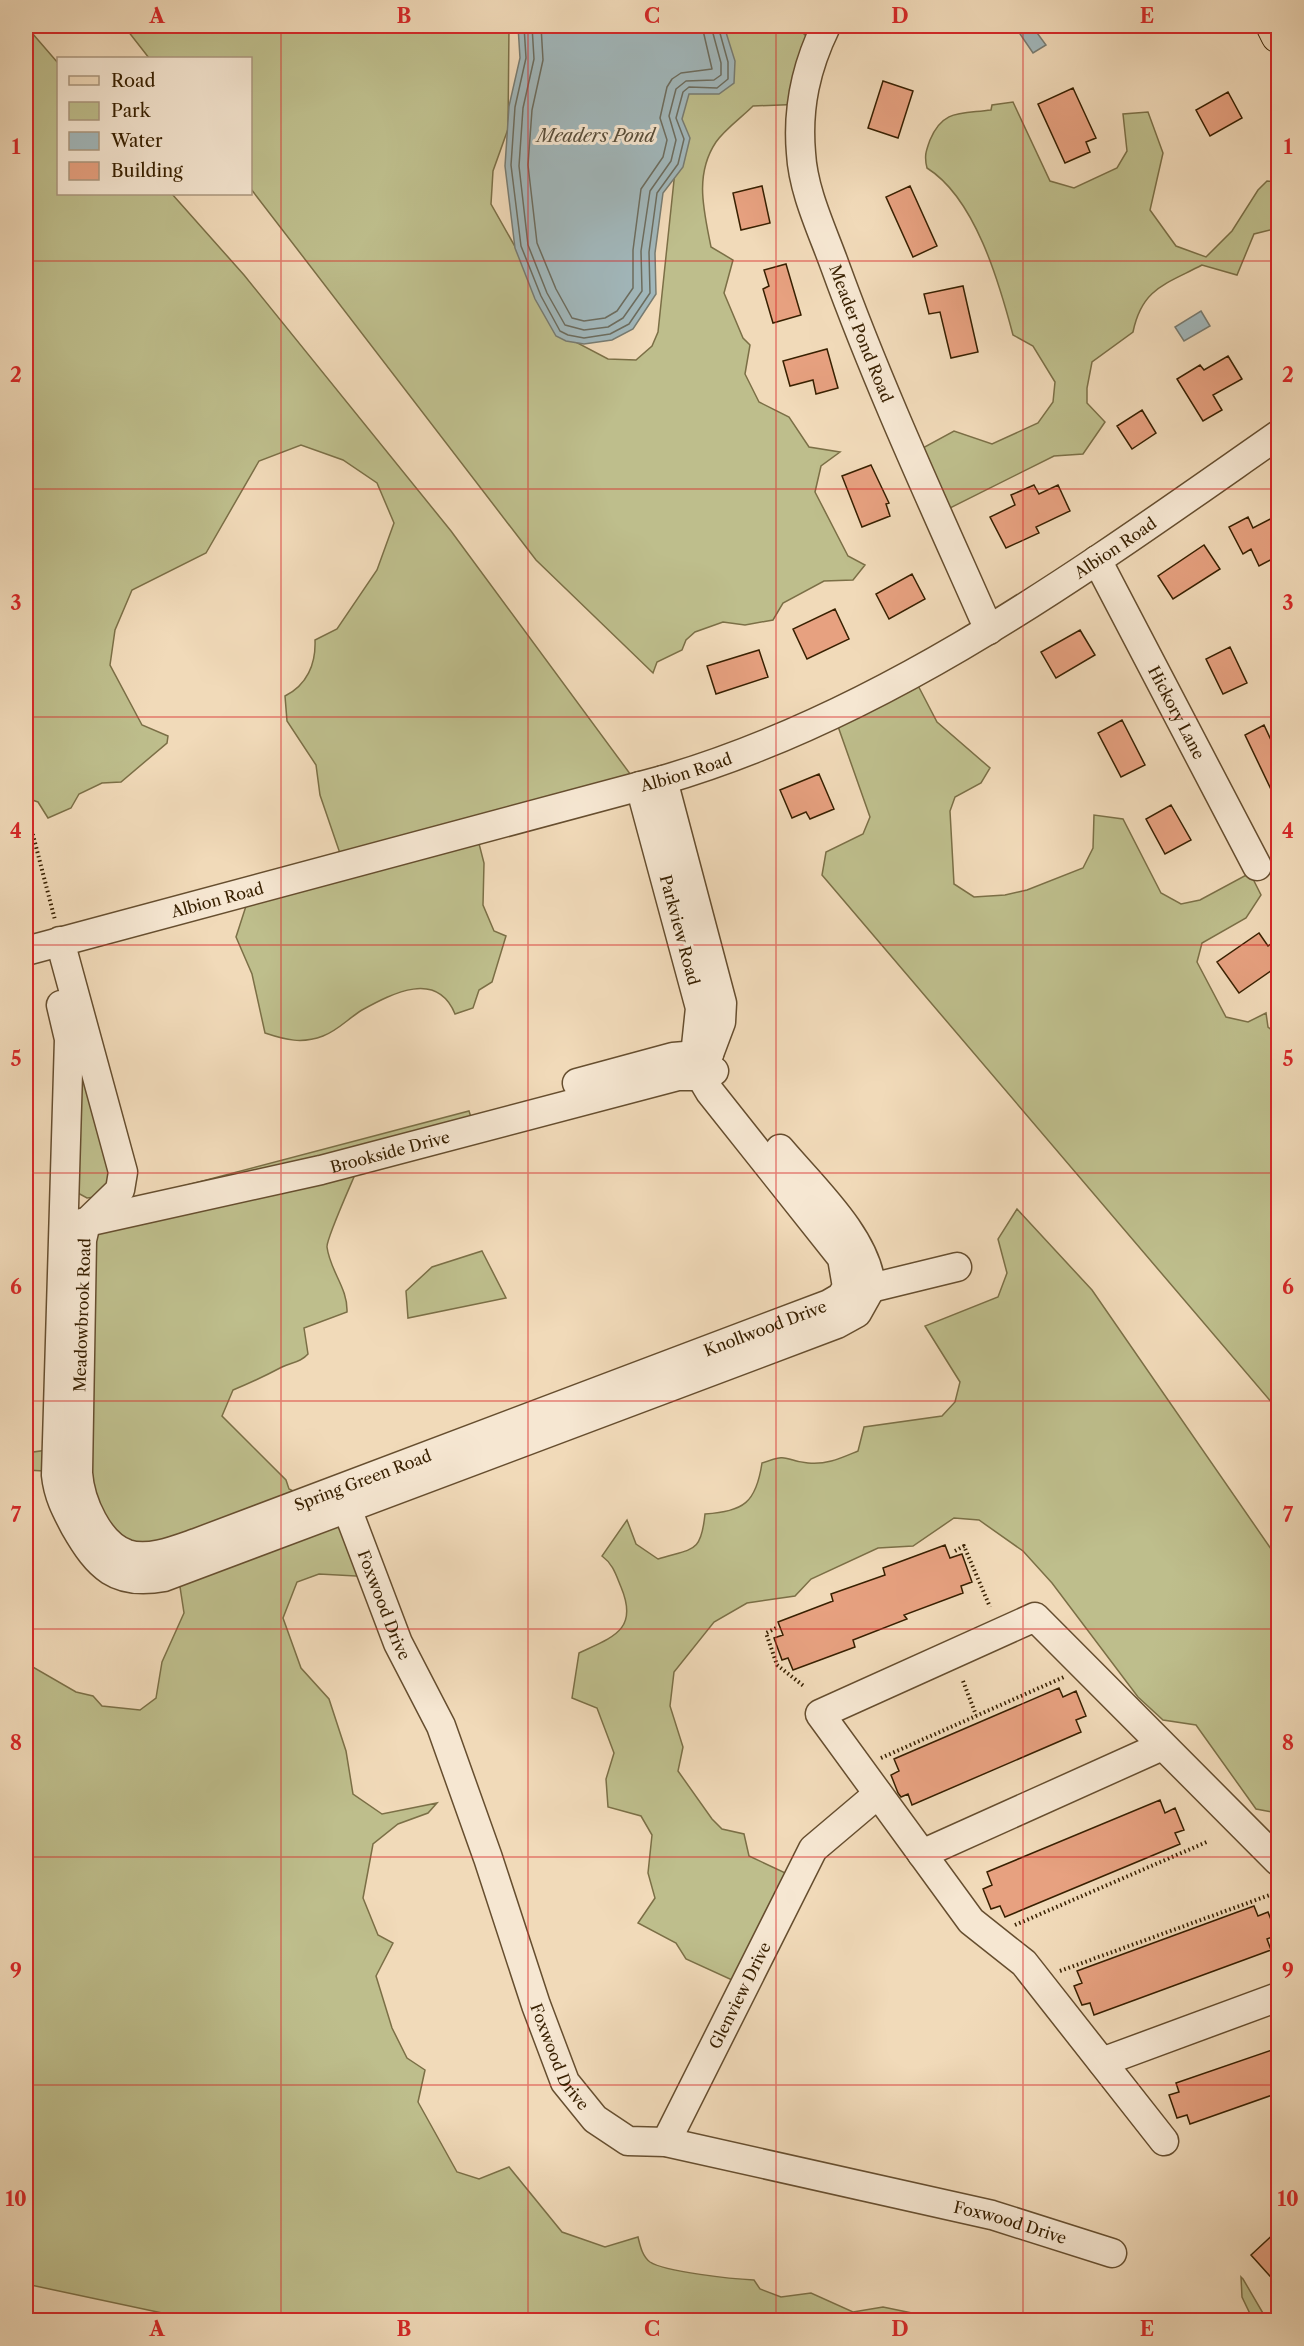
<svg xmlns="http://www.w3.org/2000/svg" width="1304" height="2346" font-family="'Libre Caslon Text',serif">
<rect width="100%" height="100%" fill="#f1dab9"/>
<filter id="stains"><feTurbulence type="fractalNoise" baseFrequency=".00333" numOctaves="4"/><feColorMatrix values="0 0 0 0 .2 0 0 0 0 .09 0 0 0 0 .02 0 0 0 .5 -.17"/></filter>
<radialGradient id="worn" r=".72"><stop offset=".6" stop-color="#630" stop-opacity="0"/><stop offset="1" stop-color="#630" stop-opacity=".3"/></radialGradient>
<path fill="#bebe8c" stroke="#7b6f46" stroke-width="1.5" d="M26 26 58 63V194H172L244 275 451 531 639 786 476 832 484 863 483 905 494 931 506 936 492 982 479 990 473 1008 455 1014C437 970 393 993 362 1010 349 1018 337 1031 323 1036 302 1044 286 1040 265 1033L252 974 236 937 246 906 344 865 320 795 316 765 287 721 285 696C307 685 316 664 315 640L337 629 377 570 394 523 377 483 343 460 301 445 259 461 206 553 132 590 115 630 110 665 142 725 168 736 167 743 121 782 102 783 79 794 71 808 48 818 38 802 26 798Z
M124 26H509L508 129 493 171 491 204 566 337 608 359 636 360 652 346 658 332 681 114 711 26H796L819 49 805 104 753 106C741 118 725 129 716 142 694 175 704 211 711 247L733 260 724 293 743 338 750 345 745 374 759 402 789 417 809 447 840 452 821 466 815 492 848 556 865 565 853 580 824 581 783 603 773 620 745 625 723 622 695 632 686 640 682 650 657 662 653 673 536 560 251 189 250 58H149Z
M1013 102 1050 181 1074 188 1117 168 1127 151 1123 114 1148 112 1163 153 1150 210 1176 246 1206 257 1232 231 1258 190 1267 181 1278 182V228L1254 234 1237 275 1202 265C1166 284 1142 288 1133 332L1092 362 1087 388V403L1105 422 1083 454 1054 456 936 515 908 456 954 431 992 444 1038 423 1053 402 1055 382 1033 346 1013 335C999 282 975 198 927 168 924 156 926 151 930 140 943 109 961 114 991 110L992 105Z
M912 674 937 722 990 768 981 783 955 797 950 811 954 884 974 897 1005 895 1027 890 1083 868 1093 848 1094 815 1123 819 1161 893 1181 904 1200 900 1250 873 1261 895 1246 918 1202 943 1197 962 1226 1017 1248 1022 1266 1013 1268 1027 1278 1035V1410L822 875 826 852 863 834 870 817 834 715Z
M77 998 123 1172 104 1196 87 1198 76 1192Z
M469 1111 475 1130 361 1160C356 1174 326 1238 327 1247 330 1271 348 1288 347 1312L304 1328 308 1354C300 1363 292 1362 282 1367 265 1376 250 1383 233 1390L222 1416 286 1480 289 1489 309 1499 345 1492 374 1577 319 1574 297 1582 283 1618 301 1668 329 1699 346 1751 353 1794 382 1814 437 1803 428 1813 398 1824 373 1844 363 1898 378 1935 393 1943 376 1976 392 2028 407 2058 425 2070 418 2102 457 2172 479 2179 509 2167 562 2232 605 2247 638 2237C640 2245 642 2256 650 2262 665 2272 734 2279 754 2280L760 2289 781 2297 811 2293 853 2312 883 2307 946 2320H195L26 2284V1663L76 1692 93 1696 102 1706 140 1710 156 1698 162 1662 184 1613 176 1561 151 1570 63 1472 26 1470V1453L62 1448 63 1222 130 1200Z
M1017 1209 1092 1290 1278 1559V1813L1256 1809 1196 1725 1163 1720 1138 1697 1052 1583 1023 1551 979 1520 954 1518 913 1546 878 1548 811 1579 795 1596 747 1603 714 1622 674 1672 670 1706 683 1747 678 1771 712 1819 722 1829 744 1834 749 1856 794 1877 743 1985 686 1959 676 1943 638 1923 655 1898 648 1873 652 1835 641 1816 608 1807 606 1779 614 1753 597 1708 572 1698 579 1653C613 1637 639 1630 621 1587 616 1575 613 1564 602 1556L627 1520 636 1544 658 1559C693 1548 701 1554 705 1514 744 1511 756 1503 762 1463 792 1452 782 1461 808 1463 827 1465 841 1458 858 1451L864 1427 942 1416 955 1402 960 1382 925 1326 998 1297 1007 1273 998 1239Z
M482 1251 506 1298 408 1318 406 1291 432 1267Z
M1241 2277 1243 2279 1267 2320H1253L1242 2297Z"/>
<path fill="#a1b7bb" stroke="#777b71" stroke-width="1.5" d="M518 26H724L735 61 734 83 719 94H689L682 119 690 138 683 167 663 193 655 253 656 294 633 329 612 340 584 344 566 341 556 336 535 299 515 248 505 166 509 106 520 58Z
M1026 26H1032L1046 45 1033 53 1018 31Z
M1201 311 1210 326 1184 341 1175 327Z"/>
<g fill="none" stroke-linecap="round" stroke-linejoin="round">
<path stroke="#6c6c5e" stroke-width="1.5" d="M524 26 526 58 515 107 511 165 521 246 541 296 560 331 568 335 584 338 610 334 629 324 650 293 649 252 657 193 678 164 684 139 676 118 683 92 689 87 717 88 728 79V62L718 26
M532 26 534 59 523 108 519 166 528 245 547 293 565 325 584 330 608 327 623 318 642 291 641 251 650 191 671 161 676 140 669 116 676 89 686 81 714 80 721 75V63L711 26
M541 26 543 60 532 110 528 165 537 243 556 289 572 318 584 321 605 318 617 311 633 288V250L641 189 663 157 667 140 660 118 667 87 672 79 681 73 712 69 702 26"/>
</g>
<path fill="#e7a180" stroke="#382001" stroke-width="1.5" d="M883 81 913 91 898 138 868 128Z
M1073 88 1096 138 1086 142 1090 152 1065 163 1038 104Z
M1228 92 1242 118 1210 136 1196 110Z
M762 186 770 223 741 230 733 193Z
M910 186 937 246 913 257 886 197Z
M786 264 801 315 773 323 763 289 769 286 764 270Z
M963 286 978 352 951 358 940 312 929 314 924 294Z
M827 349 838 388 816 394 813 380 790 386 783 361Z
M1228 356 1242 379 1213 395 1222 410 1203 421 1177 379 1200 365 1204 370Z
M1142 410 1156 433 1132 449 1117 426Z
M871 465 889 503 886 504 890 516 862 527 842 476Z
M1034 485 1039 494 1058 485 1070 511 1036 527 1039 533 1006 548 990 517 1015 505 1011 495Z
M1278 515V556L1259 566 1251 549 1243 554 1229 527 1248 517 1253 528Z
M1204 545 1220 569 1173 599 1158 576Z
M912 574 925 599 889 619 876 594Z
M835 609 849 639 807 659 793 629Z
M1080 630 1095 655 1056 678 1041 652Z
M1230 647 1247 683 1223 694 1206 659Z
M759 650 768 677 716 694 707 666Z
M1122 720 1145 765 1121 777 1098 733Z
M1264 725 1278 755V804L1245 735Z
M819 774 834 809 810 819 806 812 792 818 780 790Z
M1171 805 1191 840 1165 854 1146 819Z
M1259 933 1268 946 1278 939V966L1239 993 1217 962Z
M945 1545 950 1558 962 1554 972 1582 961 1586 963 1593 904 1615 907 1619 853 1640 855 1647 793 1670 788 1658 782 1660 774 1638 783 1635 778 1622 833 1601 831 1594 885 1575 883 1568Z
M1059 1688 1063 1697 1076 1691 1086 1716 1076 1720 1081 1732 912 1805 908 1794 901 1797 898 1793 891 1775 899 1771 894 1759Z
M1160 1800 1165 1813 1175 1808 1184 1830 1175 1833 1180 1844 1005 1917 1000 1906 991 1909 983 1889 992 1885 987 1872Z
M1254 1906 1258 1916 1268 1912 1277 1935 1267 1939 1271 1950 1094 2015 1090 2003 1082 2005 1074 1986 1082 1983 1077 1971Z
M1278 2048V2093L1190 2124 1187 2115 1177 2118 1169 2095 1179 2092 1176 2083Z
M1278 2230V2285L1251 2255Z"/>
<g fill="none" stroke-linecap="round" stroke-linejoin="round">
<g stroke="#664e2f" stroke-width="31">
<g id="minor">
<path id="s1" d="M826 26C806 67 797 107 801 153 803 191 822 230 835 266 880 390 936 510 989 630"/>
<path id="s2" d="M1097 560 1257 866"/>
<path d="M663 780 722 1003 721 1022 709 1054"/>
<path id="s3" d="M60 941 123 1172 120 1190 86 1223 82 1240 78 1473C80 1501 98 1544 127 1554 149 1561 176 1550 196 1543L829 1304 841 1297 847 1287 842 1258 710 1092 694 1065 700 1008 640 786"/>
<path id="s4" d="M26 951 663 780C889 714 1087 568 1278 435"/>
<path d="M61 1005 69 1039 56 1475C58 1495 66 1510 75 1527 98 1567 116 1586 164 1577L837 1324 857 1313 871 1288"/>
<path d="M577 1083 673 1057 709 1054"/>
<path d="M780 1149C811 1186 869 1239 871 1288"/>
<path id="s5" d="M82 1223 321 1170 678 1076H699L714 1071"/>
<path d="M871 1288 957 1267"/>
<path id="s6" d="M340 1490 398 1643 441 1726 488 1858 536 2005 565 2082 595 2119 628 2141 666 2142 992 2215 1112 2253"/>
<path d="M922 1854 1162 1746"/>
<path d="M1102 2062 1278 1997"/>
<path d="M1164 2141 1024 1963 971 1921 820 1714 1035 1617 1278 1861"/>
<path id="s7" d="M666 2142 813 1849 878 1794"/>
</g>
</g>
<g stroke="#382001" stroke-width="35">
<path id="major" d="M1273 26 1278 36"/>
</g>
<path stroke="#382001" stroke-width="4" stroke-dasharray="1.5 3" stroke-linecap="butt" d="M26 808 55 920
M955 1551 964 1546 990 1607
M776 1628 766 1633 777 1665 805 1687
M963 1681 976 1715
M881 1758 1064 1677
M1015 1925 1209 1841
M1060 1971 1278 1892"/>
<use href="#minor" stroke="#f6e7d2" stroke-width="28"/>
<use href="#major" stroke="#f1dab9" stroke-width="33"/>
</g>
<path fill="none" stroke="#d62828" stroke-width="1.5" stroke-opacity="0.55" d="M281 26V2320M528 26V2320M776 26V2320M1023 26V2320M26 261H1278M26 489H1278M26 717H1278M26 945H1278M26 1173H1278M26 1401H1278M26 1629H1278M26 1857H1278M26 2085H1278"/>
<g text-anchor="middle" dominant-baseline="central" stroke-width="6" stroke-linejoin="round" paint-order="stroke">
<g font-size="16" fill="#382001" stroke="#f6e7d2">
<text stroke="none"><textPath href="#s1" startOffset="322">Meader Pond Road</textPath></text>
<text stroke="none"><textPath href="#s4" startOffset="1170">Albion Road</textPath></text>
<text stroke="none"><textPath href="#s2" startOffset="172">Hickory Lane</textPath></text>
<text stroke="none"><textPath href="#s4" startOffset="684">Albion Road</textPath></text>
<text stroke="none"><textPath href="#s4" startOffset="198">Albion Road</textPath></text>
<text transform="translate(680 930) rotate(75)">Parkview Road</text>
<text stroke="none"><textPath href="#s5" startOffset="316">Brookside Drive</textPath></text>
<text transform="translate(82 1315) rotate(-88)">Meadowbrook Road</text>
<text stroke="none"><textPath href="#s3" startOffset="1334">Knollwood Drive</textPath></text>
<text stroke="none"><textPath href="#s3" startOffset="904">Spring Green Road</textPath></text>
<text stroke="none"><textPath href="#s6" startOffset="123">Foxwood Drive</textPath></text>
<text stroke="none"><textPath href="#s7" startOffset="164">Glenview Drive</textPath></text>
<text stroke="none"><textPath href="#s6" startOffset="609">Foxwood Drive</textPath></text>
<text stroke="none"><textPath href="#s6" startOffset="1113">Foxwood Drive</textPath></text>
</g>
<g font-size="18" font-style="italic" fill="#584d39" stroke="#f6e7d2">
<text x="596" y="136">Meaders Pond</text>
</g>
</g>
<rect width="1304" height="2346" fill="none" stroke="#f1dab9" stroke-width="66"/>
<rect x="57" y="57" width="195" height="138" fill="#f6e7d2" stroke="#aa977e" stroke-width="1.5"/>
<rect x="69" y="76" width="30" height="9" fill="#f1dab9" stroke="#aa977e" stroke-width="1.5"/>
<text x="111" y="87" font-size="18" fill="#382001">Road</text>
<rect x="69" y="102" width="30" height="18" fill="#bebe8c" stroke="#aa977e" stroke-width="1.5"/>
<text x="111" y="117" font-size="18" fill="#382001">Park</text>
<rect x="69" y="132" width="30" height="18" fill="#a1b7bb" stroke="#aa977e" stroke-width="1.5"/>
<text x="111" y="147" font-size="18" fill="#382001">Water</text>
<rect x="69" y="162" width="30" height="18" fill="#e7a180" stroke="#aa977e" stroke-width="1.5"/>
<text x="111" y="177" font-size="18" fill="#382001">Building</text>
<rect x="33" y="33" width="1238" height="2280" fill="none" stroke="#d62828" stroke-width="2"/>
<g font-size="20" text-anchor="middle" font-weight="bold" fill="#d62828">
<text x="157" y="23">A</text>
<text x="404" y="23">B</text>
<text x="652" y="23">C</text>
<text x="900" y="23">D</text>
<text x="1147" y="23">E</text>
<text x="16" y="154">1</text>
<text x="1288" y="154">1</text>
<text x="16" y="382">2</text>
<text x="1288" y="382">2</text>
<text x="16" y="610">3</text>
<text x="1288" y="610">3</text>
<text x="16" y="838">4</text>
<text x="1288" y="838">4</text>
<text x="16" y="1066">5</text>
<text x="1288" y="1066">5</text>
<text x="16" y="1294">6</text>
<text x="1288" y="1294">6</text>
<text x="16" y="1522">7</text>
<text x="1288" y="1522">7</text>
<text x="16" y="1750">8</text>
<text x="1288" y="1750">8</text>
<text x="16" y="1978">9</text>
<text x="1288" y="1978">9</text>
<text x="16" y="2206">10</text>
<text x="1288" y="2206">10</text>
<text x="157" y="2336">A</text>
<text x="404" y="2336">B</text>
<text x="652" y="2336">C</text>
<text x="900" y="2336">D</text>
<text x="1147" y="2336">E</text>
</g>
<rect width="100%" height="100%" filter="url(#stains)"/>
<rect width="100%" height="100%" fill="url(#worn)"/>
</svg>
